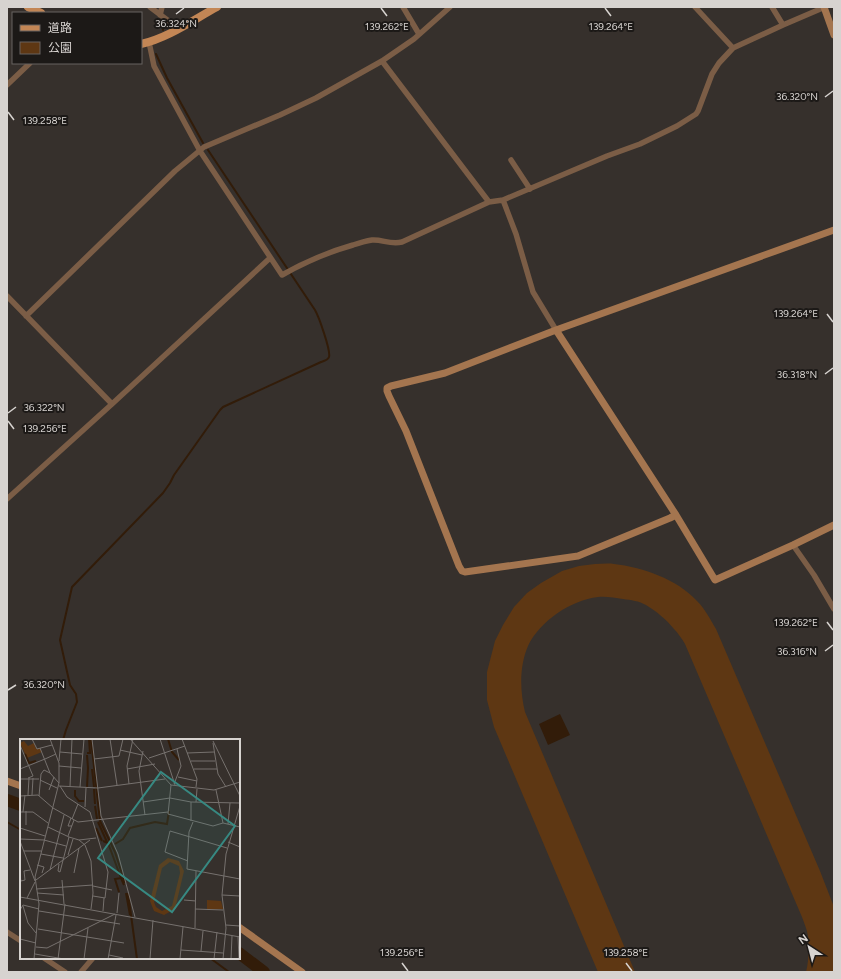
<svg xmlns="http://www.w3.org/2000/svg" width="841" height="979" font-family="Figtree,'Noto Sans JP',sans-serif">
<rect width="100%" height="100%" fill="#36302c"/>
<path fill="#5e3713" d="M595 564C601 564 608 563 614 564 642 567 677 579 697 601 705 609 710 619 716 629L820 871 834 907V972H806C809 961 809 947 808 936 807 929 804 923 802 917L685 644C682 639 678 633 674 629 667 620 656 611 646 605 639 601 631 600 623 599 615 598 606 596 598 597 571 600 540 621 528 646 519 667 520 691 525 712L635 972H598L494 727 487 700V672L495 641 503 625 514 607 527 593 541 583 562 571 579 566Z"/>
<path fill="#321c09" d="M560 714 570 735 548 745 539 724Z"/>
<g fill="none" stroke-linecap="round" stroke-linejoin="round">
<path stroke="#321c09" stroke-width="2" d="M163 22V30
M156 54 167 78 203 143
M63 740 66 730 77 702 76 694 70 685 60 640 72 587 163 493 170 483 174 475 220 410 223 407 321 362C324 361 328 360 329 357 331 351 319 317 315 310L208 150
M7 822 21 830
M210 958 229 972"/>
<path stroke="#321c09" stroke-width="12" d="M7 800 21 805
M239 953 264 972"/>
<path stroke="#7b5d46" stroke-width="5.5" d="M150 7 178 28
M403 7 419 34
M695 7 733 48
M772 7 783 25
M160 15 162 7
M149 42 154 66 200 151 282 275C305 262 328 252 353 245 359 243 366 241 372 240 382 239 390 245 402 242L489 202 503 200 607 156 640 144 677 126 696 114 698 111 712 74 719 63 733 48 783 25 825 7
M382 61 489 202
M7 85 30 63
M511 160 530 189
M503 200 516 234 533 292 556 330
M7 296 112 404
M26 316 175 171 204 147 280 115 316 98 382 61 414 39 450 7
M7 499 112 404 270 258
M793 545 814 575 834 609
M7 932 21 941
M44 958 65 972
M81 972 93 958"/>
<path stroke="#a4754f" stroke-width="7" d="M824 7 834 35
M556 330 676 515 715 580 793 545 834 525
M676 515 670 518 578 556 465 572 462 571 459 566 406 431 389 396 387 391V388L391 386 445 373 556 330 834 230
M7 781 21 786
M239 927 302 972"/>
<path stroke="#c38655" stroke-width="8" d="M28 7 41 13
M141 44C168 38 193 20 217 7"/>
</g>
<path fill="none" stroke="#d7d3d0" stroke-width="1.5" d="M381 8 387 16M605 8 611 16M176 14 184 8M825 97 833 91M8 112 14 120M827 314 833 322M825 374 833 368M8 413 16 407M8 421 14 429M827 622 833 630M825 651 833 645M8 690 16 685M402 963 408 971M626 963 632 971"/>
<g transform="translate(20 739)">
<rect width="220" height="220" fill="#36302c"/>
<path d="M4 2 8 7 14 4 16 10 20 9 22 13 7 19 0 4ZM148 119 159 122 164 132 155 170 144 176 134 172 130 162 139 126ZM150 123 159 127 160 134 152 167 142 172 136 168 134 163 142 129ZM187 161 201 162 203 170 187 171Z" fill="#5e3713" fill-rule="evenodd"/>
<path fill="none" stroke="#321c09" stroke-width="2" d="M71 0 80 82 95 113 105 144M148 0 152 13 159 21M67 14H70L69 0M5 15 9 24 16 22M67 16 68 29M72 30 74 48M67 48 68 29M74 50 75 65M55 51V57L59 62H64M75 67 77 80M78 83 87 103M76 89 82 102M83 102 88 104 101 139M95 105 103 100 110 89 135 83 147 85 149 72M99 153 95 140 101 139 104 146M106 154 110 176M108 154 117 220"/>
<path fill="none" stroke="#76716e" stroke-width="1" d="M12 0 17 10 32 6M72 0 81 77 98 115 115 178M90 0 97 46M110 0 151 46 194 51 220 43M140 0 155 46M162 0 177 40 176 48M193 2 220 57M193 4 198 35 206 48M0 6 13 37 8 39M20 9 30 34 39 44M100 11 122 16M123 12 119 32 125 76M40 13 62 15M167 14 194 13M129 19 165 7M25 20 36 15M74 20 99 17 103 0M39 22 41 0M171 22H195M39 27 61 29M0 30 25 20M107 30 135 25M174 30H197M158 38 177 42M0 40H19M20 41 37 49M109 45 107 27 113 0M154 45 161 27 157 10M151 46 148 75 193 87 203 84 220 88M39 47 78 49 145 40M40 47 47 58 70 73 88 133 85 159 73 157M50 48 52 0M60 48 64 0M29 51 34 38M196 51 203 84M8 56 9 39M12 56 13 39M0 57 18 56 33 69 58 83 148 73M19 57 21 35 24 31 30 34M123 63 150 59 171 63 220 64M171 63V82M176 63 177 50M65 68 66 49M6 72V86M0 73H13L28 84M3 73 5 56M51 79 48 87H52M52 80 58 65M173 83 169 93 167 130 220 140M208 85 210 64M28 88 49 98 40 133 38 132 39 125M0 89 25 97M48 97 54 81M49 98 59 101 76 99M0 100 24 101M24 101 46 107M59 101 65 106 71 122 73 154 71 170M0 102 15 142M208 103 220 108M4 112H21M21 115 43 119M48 116 53 100M168 122 145 113 150 92 207 109M17 126 24 128 22 134M30 131 44 76M54 134 59 109M0 138 1 142 5 141 4 132 10 131M16 141 70 101M42 141 44 165M73 147 92 151M16 150 73 146M17 154 44 156M202 156 220 157M0 158 220 198M7 159 15 143M164 161 176 162M3 167 8 184 16 194M175 170 203 171M0 171 3 166 19 170M19 172 100 185M83 172 84 159M97 174 99 154M206 186 220 187M175 189 176 132M18 190 104 204M218 197 219 220M0 200 16 204M16 208 27 209 95 175M161 211 203 214M181 212 183 192M15 215 44 220M89 216 103 219M14 220 19 165 15 138 39 44V24L30 0M38 220 45 165M64 220 68 189M88 220 96 176M130 220 133 181M160 220 163 188M194 220 197 193M203 220 206 189 202 156 206 115 220 67M211 220 212 197"/>
<path fill="#378982" fill-opacity="0.15" stroke="#378982" stroke-width="2" d="M141 33 215 87 152 173 78 119Z"/>
<rect width="220" height="220" fill="none" stroke="#d7d3d0" stroke-width="2"/>
</g>
<g font-size="10" text-anchor="middle" fill="#d7d3d0" stroke="#1c1917" stroke-width="4" stroke-linejoin="round" paint-order="stroke">
<text x="176" y="27">36.324°N</text>
<text x="387" y="30">139.262°E</text>
<text x="611" y="30">139.264°E</text>
<text x="797" y="100">36.320°N</text>
<text x="45" y="124">139.258°E</text>
<text x="796" y="317">139.264°E</text>
<text x="797" y="378">36.318°N</text>
<text x="44" y="411">36.322°N</text>
<text x="45" y="432">139.256°E</text>
<text x="796" y="626">139.262°E</text>
<text x="797" y="655">36.316°N</text>
<text x="44" y="688">36.320°N</text>
<text x="402" y="956">139.256°E</text>
<text x="626" y="956">139.258°E</text>
</g>
<rect width="841" height="979" fill="none" stroke="#d7d3d0" stroke-width="16"/>
<rect x="12" y="12" width="130" height="52" fill="#1c1917" stroke="#676361"/>
<rect x="20" y="25" width="20" height="6" fill="#c38655" stroke="#676361"/>
<text x="48" y="32" font-size="12" fill="#d7d3d0">道路</text>
<rect x="20" y="42" width="20" height="12" fill="#5e3713" stroke="#676361"/>
<text x="48" y="52" font-size="12" fill="#d7d3d0">公園</text>
<g transform="translate(809 947) rotate(324)" stroke="#1c1917" stroke-width="3" paint-order="stroke">
<path d="M0-3L7 15L0 10L-7 15Z" fill="#d7d3d0"/>
<text y="-6" font-size="11" font-weight="bold" text-anchor="middle" fill="#d7d3d0">N</text>
</g>
</svg>
